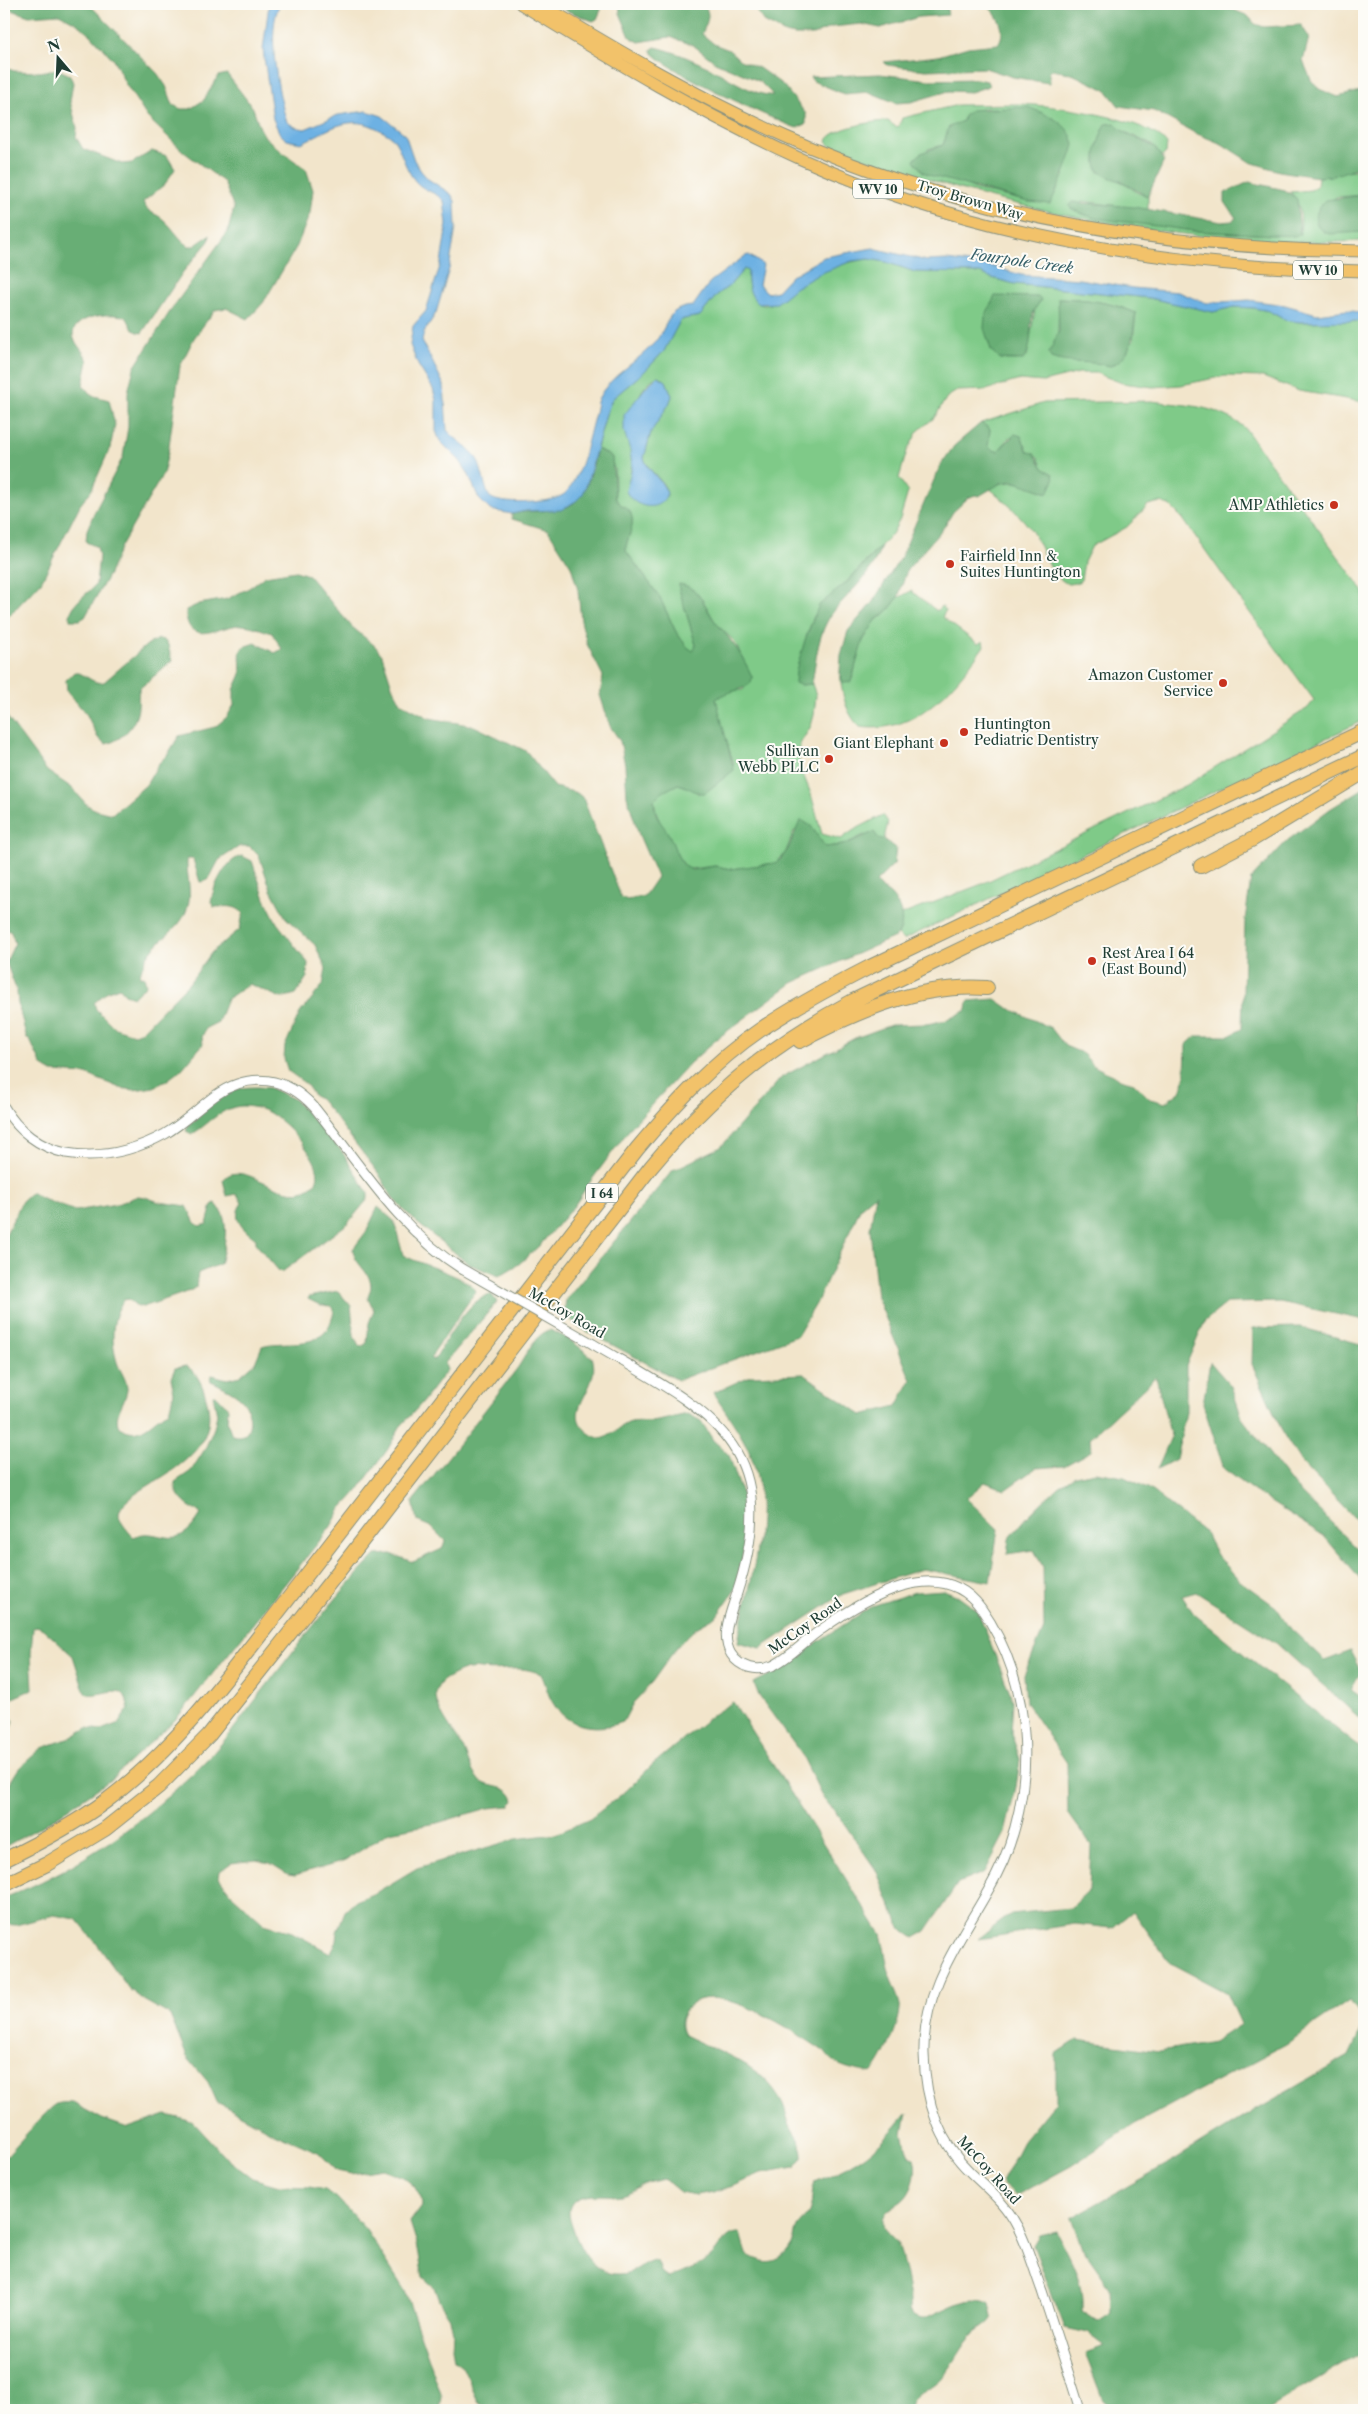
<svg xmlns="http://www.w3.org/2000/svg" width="1368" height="2414" font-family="'Libre Caslon Text',serif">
<rect width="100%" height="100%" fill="#fdfcf7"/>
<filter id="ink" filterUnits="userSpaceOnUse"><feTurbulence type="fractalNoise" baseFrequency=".02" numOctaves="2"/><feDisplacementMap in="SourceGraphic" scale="10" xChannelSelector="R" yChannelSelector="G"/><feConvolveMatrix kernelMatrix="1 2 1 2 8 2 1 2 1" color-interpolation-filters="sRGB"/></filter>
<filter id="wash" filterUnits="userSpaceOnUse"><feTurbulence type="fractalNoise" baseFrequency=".0096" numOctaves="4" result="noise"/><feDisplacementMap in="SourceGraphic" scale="20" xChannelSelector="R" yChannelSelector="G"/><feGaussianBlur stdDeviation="1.12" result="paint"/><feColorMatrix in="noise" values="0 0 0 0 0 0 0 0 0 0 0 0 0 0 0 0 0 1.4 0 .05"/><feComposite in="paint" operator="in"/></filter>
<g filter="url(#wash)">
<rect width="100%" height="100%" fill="#f2e5cb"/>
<path fill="#7fca88" stroke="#4f845e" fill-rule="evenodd" d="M1018 104C1051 105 1148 117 1167 144L1166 153 1162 156 1152 145 1119 129 1098 143 1097 167 1099 172 1126 184 1138 193 1148 196V210L1082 201 1072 209 1085 215 1194 231 1295 236 1300 234C1302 219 1301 202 1290 192L1311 190 1317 186 1318 177C1333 176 1350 167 1364 171V195L1336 197 1315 216 1318 226 1325 233 1364 232V241C1239 247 1109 228 988 197 936 183 886 165 836 149L828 144 827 141C831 128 875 121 888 121L896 127 899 126 902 118 958 105ZM982 108H997L1065 175 1059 182 1056 191 1029 202 975 189 961 182 923 172 928 149 943 145 949 127 963 121Z
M869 259 886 262 915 272 980 273 992 278 1015 284 1149 298 1213 312 1234 307 1254 308 1269 311 1285 320 1300 322 1364 321V402L1299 391 1263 377 1225 376 1181 385 1153 387 1122 383 1096 373H1079L1043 382 1020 380 986 390 957 391 947 397 934 418 918 431 907 451 899 478 908 492 900 519 892 534 814 616 808 632 801 685 812 684 816 695 814 715 811 726 800 744 799 764 811 794 822 834 841 839 854 830 883 815 888 822 884 839 888 842 864 835 843 845 825 847 813 829 794 831 785 854 775 863 731 869 715 866 689 869C676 860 655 817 654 800L662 792 678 784 689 787 699 794 734 764 721 725 716 699 728 691 743 690 752 677 734 641 717 625 702 599 679 589 696 645 693 652 687 647 676 632 659 596 626 551C625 539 636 527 631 514 628 506 618 506 615 497 614 478 619 456 597 449L606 414 612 399 645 371 664 351 680 321 684 319 700 316 717 295 730 285 744 269 748 271C747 279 748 285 751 293 761 318 782 298 794 288 802 282 812 277 821 273 837 265 852 261 869 259ZM1059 298C1087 299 1110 302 1136 313L1133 341 1115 364 1110 366 1093 361 1057 360ZM992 307 1035 310 1027 356 1017 360H1005L985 317ZM658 376 666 381 672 396 669 404 651 432 644 458C648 473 667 480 667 496L628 485C639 452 620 396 658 376Z
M1152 401C1188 406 1213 404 1244 427L1364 592V720L903 940 898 935 901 928V915L982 884 1187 785 1308 708 1314 700 1242 602 1183 519 1169 505 1160 502 1148 505 1127 527 1092 546 1084 562 1081 580 1077 583 1068 584C1047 574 1042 544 1029 527 1018 513 1003 499 989 488 1016 476 1023 485 1048 493L1043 468 1038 457 1028 452 1021 436 1010 437 998 451 992 450 988 446 990 429 981 423 1044 403Z
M911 591 937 611 941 606 946 610 942 617 978 644 983 641 984 646C954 687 917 735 860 727 845 713 841 690 840 671L841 675 853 678 859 648 874 622 888 611 898 598Z"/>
<path fill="#67ae74" stroke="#437654" d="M4 4H89L157 73 166 86 173 105 181 109H190L204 100 218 76 227 74 253 108 260 128 265 137 282 152 306 169 313 190 310 213 297 246 263 303 248 319 226 308 215 310 194 338 180 366 168 453 163 474 121 546 109 574 85 617 80 620H70C68 605 88 594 96 584L99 556 97 547 86 542 87 530 94 513 123 457 128 427V392L134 368 171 310 228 231 234 208 224 182 184 152 147 117 125 83 114 60 90 34 76 23 59 14 29 16 6 8Z
M560 4H601V10L597 19 593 21 565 10Z
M619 4 704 5C712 15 706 24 702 34L714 44 729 50 740 60 759 68 783 85 806 114V124L797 128C777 122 655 65 651 50L655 47C674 51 693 60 710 68 726 76 756 97 773 95L759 81 715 62 693 45 670 37 639 42 630 37 620 13Z
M751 4H946L948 15 919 17 880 28 861 24 832 27 813 35H795L785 33 764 22Z
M985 4H1220L1248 16 1255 24 1264 27 1301 25 1309 37 1303 61 1311 80 1319 89 1338 97 1364 90V171L1356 168 1332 176 1318 177 1279 171 1250 162 1222 144 1195 133 1154 111 1119 106 1106 90 1070 73 1052 70 1049 73 1050 83H1048L1013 77 985 68 926 70 887 65 884 62 938 56 968 47 998 44C1008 30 997 13 985 4Z
M4 67 14 71 40 72 57 69 70 75 73 83 70 101 77 128 76 137 83 149 122 164 132 163 152 151 167 156 175 169 165 184 143 202C147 212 152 212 160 217 171 224 177 238 189 246H194L210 235 209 241 183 272 142 333C132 332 131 325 127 318 115 311 74 315 73 334 73 343 85 352 88 361L83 385 91 395 109 400 115 425 110 448 91 491 80 505 41 582 4 621Z
M880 74 929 80 977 79 987 81 989 86 971 92 949 91 911 102 896 103 869 92 844 94 813 81 810 77Z
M1028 107C1047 115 1070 122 1074 145 1068 166 1060 184 1050 204L1029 202 932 176 923 172 914 160 921 153 943 145C951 128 940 130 963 121L964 116 971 110Z
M1115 123C1127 141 1156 139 1164 161L1148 196C1139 193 1133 188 1125 183 1117 179 1107 178 1100 172 1090 163 1100 134 1106 124Z
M1249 182 1285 190 1297 199 1300 234 1295 236 1194 231 1094 218 1071 209 1069 205 1072 202 1134 207 1222 222 1232 221 1236 218 1225 202V193Z
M1364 195V232L1329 234C1311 227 1313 211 1326 200Z
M995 296 1038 297 1041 300C1038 305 1034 309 1033 314 1028 328 1034 348 1023 360L999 359 991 350 984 328 985 317Z
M1058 298C1087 299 1110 302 1136 313 1132 335 1134 356 1110 366 1091 360 1069 365 1051 358L1049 353 1059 331Z
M981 423 990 429 988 446 992 450 998 451 1015 434 1021 436 1028 452 1034 453 1043 468 1053 474 1054 480 1048 493 1013 481 1001 483 979 496 975 495 968 498 953 512 944 527 907 570 898 598 888 611 877 619 863 640 851 682 843 683 840 671 841 655 848 631 872 603 901 557 940 466 954 446Z
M597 449 612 457 615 497C618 506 628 506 631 514 636 527 625 539 626 551L659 596 676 632 687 647 693 651 696 645 679 589V584C702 587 705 611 718 625 733 642 743 656 752 677L751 683C740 692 729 690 716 699L734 770 705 793C696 794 687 786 678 784L663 792 654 800C655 821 661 820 669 835 676 848 677 864 692 870L715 866 731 869 775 863 781 859 788 849 800 821H803L811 826 825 847 843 845 874 832 879 839 888 842 896 848 894 864 876 882C879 889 886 890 891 895 901 906 906 923 897 936L792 983 718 1038 690 1063 632 1126 590 1182 574 1206 540 1245 519 1264 499 1276 469 1264 416 1222 394 1200 379 1174 335 1117 320 1099 315 1097 306 1084 288 1071 284 1059 285 1046 300 1013 323 985 326 968 315 945 286 918 271 890 259 856 249 846H240L219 860 210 877 206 881 200 882 193 859H187C186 876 193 892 187 909 178 936 149 939 140 974V977L144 976 146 985 134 997 125 994 119 987 108 991 94 1003 96 1009 115 1028 134 1034 142 1031 190 982 212 952 240 929 243 913C234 904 226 907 214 907L211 902C213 887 225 860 242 856L252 861 265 899 277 923 308 963 307 977 296 994 281 998 249 984 227 999 218 1022 206 1028 202 1037 203 1044 182 1069 166 1081 154 1087 134 1090 120 1088 86 1074 52 1072 42 1066 30 1040 27 1039 18 1004 17 992 6 962 15 943 11 932 4 928V713L47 771 72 788 87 805 96 810 112 814 146 785 159 763 168 754 179 736 215 727 227 717 234 705V690L241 674 240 652 243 647 255 643 275 653 282 649 272 633C262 630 251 625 241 625 221 625 186 650 186 610L199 604 227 599 249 588 265 576 296 571 308 575 352 627 375 646 382 655 392 686 401 703 429 718 474 726 526 751 555 787 577 793 583 798 621 897 627 900 644 896 657 877 639 835 627 796 625 765 620 741 610 726 600 695 603 676 587 644 581 621 578 590 571 566 548 530 512 519V514C527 510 556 512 567 507 588 498 592 469 597 449Z
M881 546C874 573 851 590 834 611 818 631 816 659 812 684L800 685 795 683 796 670 806 637 819 605 846 583Z
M159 639 164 640 168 645 172 661 140 688C137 694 139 700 138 707 137 725 122 740 106 744L98 738 87 715 67 691 66 680 74 672C86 673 92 685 104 682L148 644Z
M1364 788V1320L1280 1302 1227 1303 1205 1321 1186 1365V1412L1176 1459 1157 1469 1171 1437 1156 1377 1090 1438 1091 1451 1064 1466 1036 1468 1005 1490 985 1482 966 1498 998 1529 990 1582 922 1569 843 1594 761 1648 738 1642C749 1580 776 1508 748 1449 739 1430 725 1411 713 1393L750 1376 804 1374 862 1415 897 1406 911 1380 877 1297 870 1229 876 1194 861 1207 816 1304 797 1336 678 1380 577 1326 564 1312 566 1300 673 1170 721 1147 782 1077 855 1038 891 1025 927 1024 947 1020 967 1010 968 1001 995 999 1008 1008 1051 1028 1065 1046 1082 1053 1094 1066 1120 1079 1134 1083 1150 1099 1165 1103 1181 1091 1185 1076 1186 1045 1196 1036H1229L1242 1029 1245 920 1251 879 1288 840 1330 809Z
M258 1087 270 1088 294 1099 341 1150 368 1193V1199L347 1224 282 1272 279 1271 256 1244V1239C244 1230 230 1219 242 1203L237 1194 227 1196 223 1180C242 1154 288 1213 315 1183 330 1165 282 1119 268 1112 260 1108 250 1106 242 1106 221 1107 208 1125 192 1134L186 1131C188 1121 227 1092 238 1089 244 1087 252 1087 258 1087Z
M32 1192 40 1198 75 1211 117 1204 138 1196 145 1197 159 1202 187 1206 195 1223 200 1226 207 1224 212 1205 215 1203C231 1218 225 1245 220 1264L198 1273 196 1287 190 1291 143 1307 137 1306 128 1299 124 1300C110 1317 111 1345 118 1365 121 1372 126 1379 127 1387 128 1400 112 1414 119 1427 143 1441 150 1419 169 1412L174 1392 171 1378 175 1368 186 1366C197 1372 203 1386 206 1398 228 1469 117 1485 119 1516 120 1522 130 1534 134 1537 158 1524 175 1558 201 1514L199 1511C188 1508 174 1495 175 1482L191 1471 205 1449 214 1428 217 1414 213 1395H216L228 1408 227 1422 232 1435C253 1442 253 1414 244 1402 237 1393 222 1386 211 1381L210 1378 212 1375 227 1379 240 1376 255 1363 262 1346C282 1339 319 1351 330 1324 332 1319 334 1314 334 1309L331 1306 320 1305 308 1299 309 1297 338 1291 351 1306 354 1335 358 1345 361 1347 367 1343 369 1323 374 1310 368 1298C368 1293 371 1291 371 1286 371 1271 354 1265 353 1249L366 1232 378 1207 394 1221 403 1255C418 1264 470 1277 476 1291L433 1353 431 1359 434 1360 436 1357C447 1339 469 1298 491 1294L497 1302 445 1363 447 1370 421 1404 400 1427 388 1449 355 1494 341 1509 330 1528 176 1719 109 1781 44 1825 4 1847V1792L19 1768 42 1748 70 1738 87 1728 101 1730 119 1723 128 1709C127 1676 100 1700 85 1693L73 1656 43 1629 37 1626 33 1628 31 1653 33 1689 4 1702V1238L22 1201Z
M1300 1327 1364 1345V1528L1301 1462 1284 1435 1252 1364 1253 1328Z
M550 1330 569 1339 592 1357C603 1390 556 1412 592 1435 596 1437 601 1440 606 1437 614 1434 619 1427 628 1423 636 1420 643 1422 651 1422 663 1421 676 1416 688 1414L701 1421 713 1440 729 1455 744 1500 745 1540 739 1576 735 1590 716 1617 696 1628 679 1644 649 1686 633 1703 623 1722C598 1731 568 1729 553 1703 547 1694 546 1683 541 1674 517 1664 504 1672 481 1669 468 1667 460 1671 449 1677 417 1693 453 1728 463 1748 467 1756 471 1772 478 1779 489 1790 510 1783 514 1801L509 1806 488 1808 437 1823 389 1832 346 1860 295 1875 288 1874 270 1863 256 1860 231 1863 220 1871 219 1878 234 1897 264 1924 292 1932 330 1953 335 1947 337 1932 345 1911 356 1901 377 1892 417 1868 516 1839 556 1834 590 1819 626 1791 651 1766 688 1735 714 1714 733 1702 881 1934C885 1948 886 1962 890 1976 892 1986 898 1995 900 2005 902 2019 883 2063 872 2073 856 2070 834 2068 825 2052 801 2036 710 1972 686 2010 680 2019 679 2026 684 2035 722 2054 762 2063 783 2104 786 2111 787 2119 790 2126 795 2137 804 2144 803 2157L795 2167 761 2173 733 2186 713 2192 695 2195 680 2192 664 2179C657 2181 649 2182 642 2185 636 2188 628 2194 621 2195 608 2197 583 2191 573 2202 565 2211 571 2222 574 2232 584 2260 603 2284 636 2270 644 2266 648 2261 657 2261L662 2274 668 2278C682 2274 696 2268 708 2259 720 2251 724 2232 740 2233L746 2254C766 2266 781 2265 793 2242 795 2238 794 2232 797 2227 801 2220 808 2217 810 2209 813 2200 811 2191 815 2182 860 2163 876 2151 907 2113L903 2134 910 2157 914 2158C918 2170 914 2188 905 2198 898 2206 882 2209 883 2223 883 2233 893 2237 898 2245 902 2255 912 2300 910 2309L913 2316 920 2319C943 2314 966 2291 990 2304L993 2317C988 2327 977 2329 970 2338 958 2352 951 2372 935 2384 923 2392 913 2395 909 2410H489L478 2401 462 2366 454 2360 452 2347 453 2332 450 2318 439 2301 434 2287 423 2277 417 2244 410 2222 422 2205 421 2198 414 2186 403 2177 383 2169 351 2174 337 2171 318 2152 274 2133 217 2102 208 2082 187 2057 170 2015 145 2001 129 1989 97 1944 76 1919 54 1915 16 1925 4 1924V1898C84 1867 155 1814 214 1752 230 1735 243 1716 257 1698 295 1649 332 1599 376 1555L391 1554 413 1562 442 1549 445 1541 431 1527 417 1521 413 1501C448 1458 482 1414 516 1370 526 1357 533 1335 550 1330Z
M1210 1362 1231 1386 1242 1418 1294 1486 1364 1555V1584L1324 1536 1258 1494 1224 1469 1203 1404Z
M1095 1472 1124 1477 1148 1488 1206 1534 1217 1555 1240 1581 1276 1607 1291 1629 1325 1661 1350 1651 1361 1672 1351 1690 1364 1699V1722L1276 1643 1196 1592 1182 1596 1194 1614 1364 1751V2015L1349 2001 1286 2044 1135 2124 1071 2166 1016 2196 1001 2183 1023 2141 1056 2101V2054L1077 2040 1159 2051 1214 2042 1241 2024 1227 1993 1170 1963 1133 1911 1112 1928 1075 1924 978 1939 1011 1914 1070 1908 1089 1890 1091 1845 1068 1813 1067 1763 1026 1703 1024 1675 1044 1629 1043 1567 1034 1550 1007 1554 1009 1539 1028 1516 1058 1487 1075 1476Z
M944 1590 956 1595 978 1611 1013 1701 1011 1733 1020 1759 1016 1787 1005 1833 985 1872 958 1883 926 1931 914 1938 901 1929 876 1870 841 1819 822 1796 802 1755 759 1696 754 1683 792 1663 813 1645 872 1606 915 1592Z
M4 1713H8L14 1721 11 1729 4 1738Z
M1364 2024V2351L1266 2410H1115L1103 2400 1085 2353 1105 2346 1088 2333 1065 2328 1033 2245 1039 2235 1056 2231C1069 2257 1084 2280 1082 2311L1097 2321 1111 2312 1110 2287 1081 2246 1071 2218 1169 2163 1260 2107 1349 2056Z
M73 2103 102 2119 128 2128 166 2115 180 2118 194 2123 228 2160 252 2178 279 2186 309 2187 325 2190 337 2198 366 2230 405 2291 442 2397 440 2410H4V2158C14 2149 49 2107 57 2104 61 2102 69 2103 73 2103Z"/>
<path fill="#6db1e3" stroke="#46778c" d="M269 4H280C266 28 278 96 287 122L295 127 305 129 338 115 367 111 382 116 405 134 414 160 421 171 428 179 451 194 455 201 456 228 449 269 436 313 424 332 422 341 444 385 447 430C456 441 469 446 477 459 482 468 486 494 490 497 500 506 549 503 561 496 567 493 570 488 573 482 584 463 588 438 594 417 596 411 596 404 598 399 610 375 638 362 655 342 670 324 665 308 693 306L710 282 745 256 749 255 763 265 759 285 768 293 777 291 791 276 824 257 873 248 927 261 947 260 991 266 1021 275 1079 279 1133 288 1178 292 1207 303 1249 300 1285 305 1317 314 1347 310 1364 313V321L1300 322 1285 320 1269 311 1254 308 1234 307 1213 312 1149 298 1015 284 992 278 980 273 915 272 886 262 869 259 852 261 819 274 795 288 777 303 759 304C749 296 747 283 748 271L744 269 730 285 717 295 700 316 684 319 680 321 664 351 645 371 612 399 606 414 588 480 583 494 576 501 561 510 526 511 512 514 490 510 479 499 468 473 460 461 440 441 436 431V400L433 389 418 365 410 345 413 326 426 311 441 263 447 224 444 201C436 192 424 191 416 182 405 169 403 155 395 141 392 136 385 133 380 130 349 112 328 131 301 143L287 140 280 134 273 119 263 50Z
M658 376 666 381 672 396 669 404 651 432 644 458C648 472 662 479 667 493 661 514 633 508 626 491L632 467 630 450 624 431V415L646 387Z"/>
</g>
<g filter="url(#ink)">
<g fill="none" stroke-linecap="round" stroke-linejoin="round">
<g stroke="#889180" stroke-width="11">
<path id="tertiary" d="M4 1107C17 1130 40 1148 66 1153 101 1159 134 1151 165 1134 184 1123 199 1107 216 1095 250 1071 287 1077 314 1107 359 1163 399 1230 462 1269
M593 1344C707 1411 786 1442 737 1593 731 1612 720 1636 731 1654 740 1668 757 1672 772 1666 790 1658 805 1640 822 1629 864 1599 940 1552 981 1608 1035 1684 1038 1795 996 1876 966 1934 922 1984 924 2054 925 2098 938 2142 971 2173 989 2190 1006 2204 1017 2226 1028 2246 1034 2270 1042 2291 1055 2331 1068 2370 1080 2410"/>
</g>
<g stroke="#889180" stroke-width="13">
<path id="primary" d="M521 4C612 60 703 115 801 159 977 237 1173 268 1364 271
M541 4C620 52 699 98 784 136 967 218 1165 249 1364 251"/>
</g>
<g stroke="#889180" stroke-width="16">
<path id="motorway" d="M1201 866 1253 839 1364 772
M800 1041C857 1011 921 983 987 988
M4 1860C39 1843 75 1824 106 1801 158 1762 200 1712 240 1661L637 1149C674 1105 713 1062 760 1030 795 1006 833 986 870 967L1364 731
M4 1885 47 1864 105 1829 159 1786 209 1735 331 1581 651 1167C712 1094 769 1046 853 1001L1364 756"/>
</g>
<use href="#tertiary" stroke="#fff" stroke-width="9"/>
<use href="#primary" stroke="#f2c26a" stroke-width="11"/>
<use href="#motorway" stroke="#f2c26a" stroke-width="14"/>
<g stroke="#889180" stroke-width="11" stroke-linecap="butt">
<path id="tertiary-bridge" d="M462 1269 593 1344"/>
</g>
<use href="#tertiary-bridge" stroke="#fff" stroke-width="9"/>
</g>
</g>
<g fill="#c8321e" stroke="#fdfcf7" stroke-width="2">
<circle cx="1334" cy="505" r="5"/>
<circle cx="950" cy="564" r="5"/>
<circle cx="1223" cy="683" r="5"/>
<circle cx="964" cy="732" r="5"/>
<circle cx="944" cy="743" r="5"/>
<circle cx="829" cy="759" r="5"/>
<circle cx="1092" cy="961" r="5"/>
</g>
<g text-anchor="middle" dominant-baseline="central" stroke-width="4" stroke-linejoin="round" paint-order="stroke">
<g fill="#fdfcf7" stroke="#62766e" stroke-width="1">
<rect x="853" y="179.5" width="50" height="19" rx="4"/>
<rect x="1293" y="260.5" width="50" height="19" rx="4"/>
<rect x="586" y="1183.5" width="32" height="19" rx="4"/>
</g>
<g font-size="12" font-weight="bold" fill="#1f3d34">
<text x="878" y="189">WV 10</text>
<text x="1318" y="270">WV 10</text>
<text x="602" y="1193">I 64</text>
</g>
<g font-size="14" fill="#1f3d34" stroke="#fdfcf7">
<text transform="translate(970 200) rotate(16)">Troy Brown Way</text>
<text transform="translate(567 1313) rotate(30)">McCoy Road</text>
<text transform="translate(805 1626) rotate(-35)">McCoy Road</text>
<text transform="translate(989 2170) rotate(48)">McCoy Road</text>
</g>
<g font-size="14" fill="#1f3d34" stroke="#fdfcf7" text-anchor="end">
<text x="1324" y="505">AMP Athletics</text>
<text x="960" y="556" text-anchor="start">Fairfield Inn &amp;<tspan x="960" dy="16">Suites Huntington</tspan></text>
<text x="1213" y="675">Amazon Customer<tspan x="1213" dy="16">Service</tspan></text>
<text x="974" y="724" text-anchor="start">Huntington<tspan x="974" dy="16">Pediatric Dentistry</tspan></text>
<text x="934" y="743">Giant Elephant</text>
<text x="819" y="751">Sullivan<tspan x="819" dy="16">Webb PLLC</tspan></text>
<text x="1102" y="953" text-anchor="start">Rest Area I 64<tspan x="1102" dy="16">(East Bound)</tspan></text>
</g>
<g font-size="15" font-style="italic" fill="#366069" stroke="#fdfcf7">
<text transform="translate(1022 261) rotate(8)">Fourpole Creek</text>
</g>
</g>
<rect width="1368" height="2414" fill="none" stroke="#fdfcf7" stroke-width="20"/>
<g transform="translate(58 58) rotate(341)" stroke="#fdfcf7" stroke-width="4" paint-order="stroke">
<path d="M0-4L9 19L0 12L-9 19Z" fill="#1f3d34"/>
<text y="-8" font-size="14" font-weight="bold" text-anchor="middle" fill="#1f3d34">N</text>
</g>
</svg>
